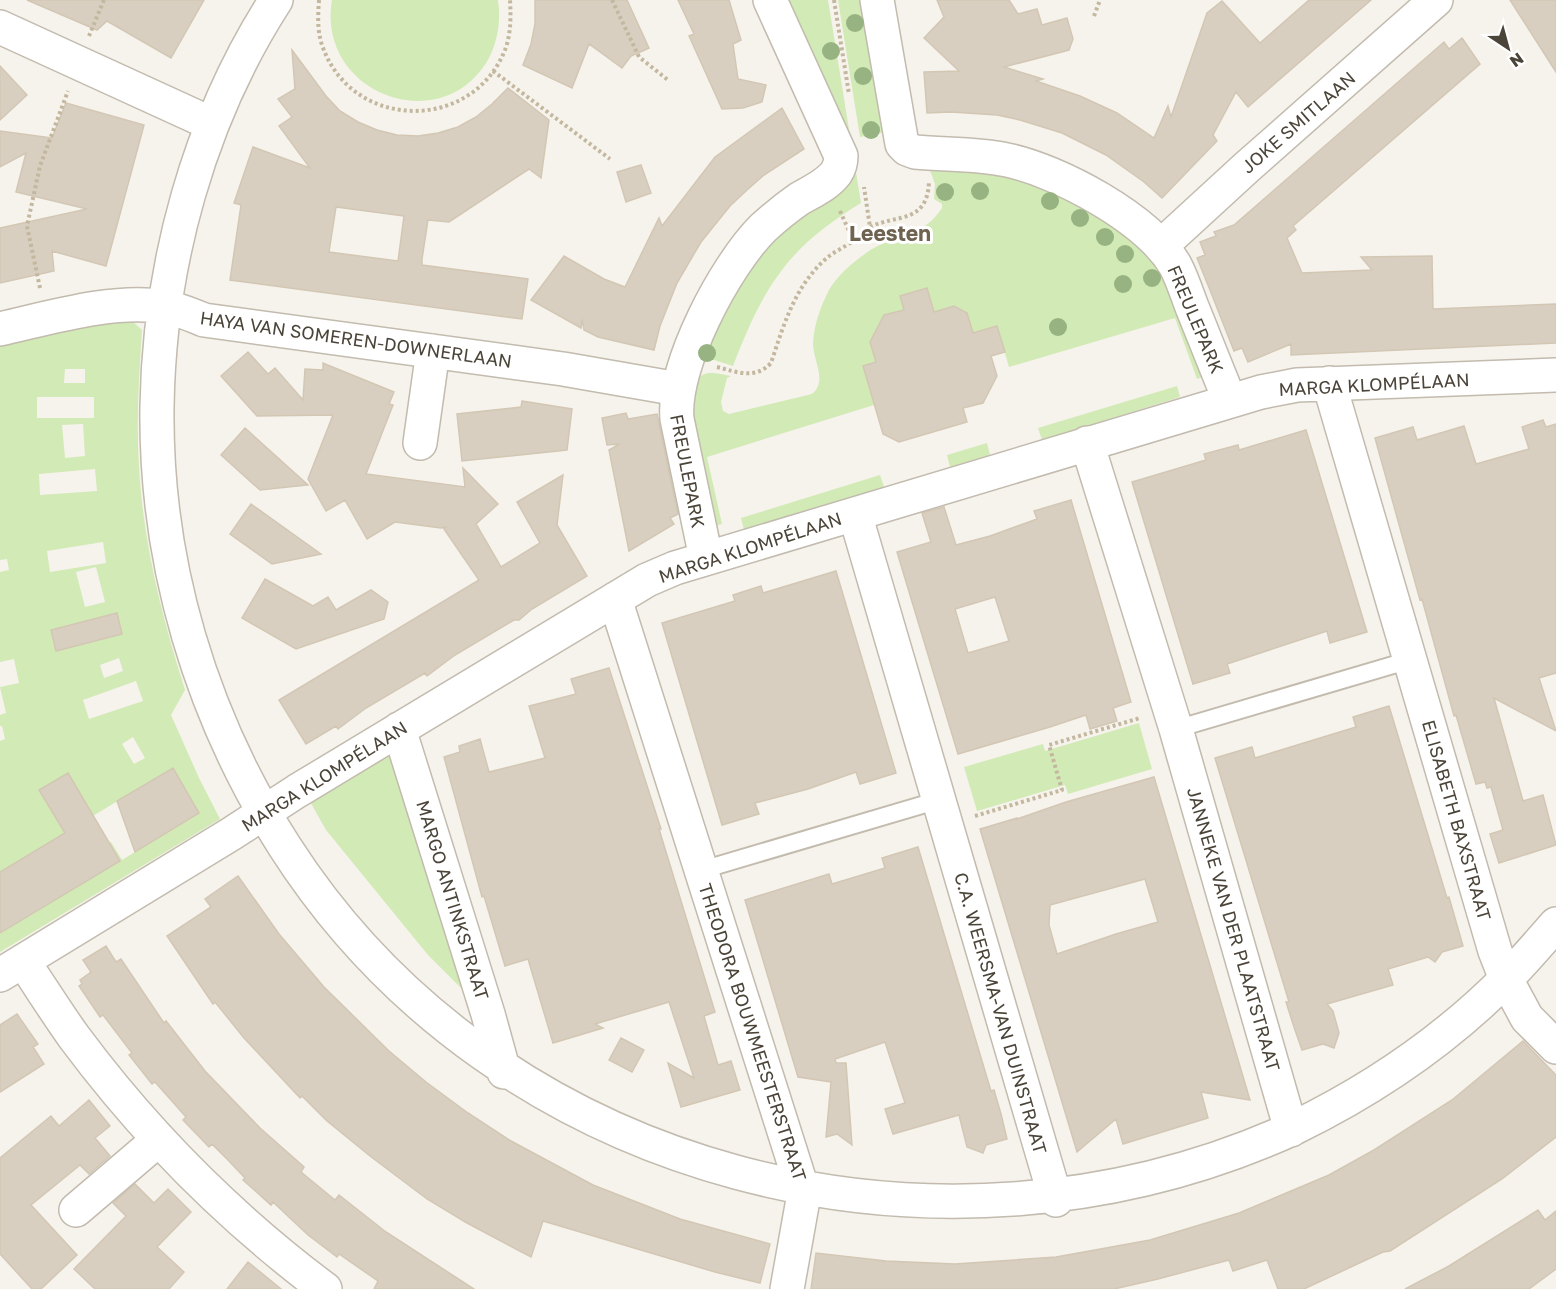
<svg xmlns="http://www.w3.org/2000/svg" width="1556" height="1289" font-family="'Golos Text',sans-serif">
<rect width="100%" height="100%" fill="#f6f3ec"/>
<path fill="#d2eab5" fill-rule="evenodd" d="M332 0H498C501 20 498 40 489 58 443 141 316 94 332 0Z
M780 0H828L861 203C787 248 764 286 733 366L708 358 705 354 750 258 844 182Z
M838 0H865L885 132 860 137Z
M927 162 1037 178 1154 251 1203 377 1197 379 1175 318 1009 367 997 326 973 333 967 313 954 306 934 312 904 310 884 315 876 362 863 366 874 405 707 457 722 524 711 527 685 396C702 371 702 370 731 376L727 378 721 402 723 411 729 414 812 394C828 381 813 361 813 343 814 324 821 306 829 290 838 274 857 259 872 249 899 234 923 237 942 208V204L934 199 935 184Z
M107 320H131L142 330C139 375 136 421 139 466 143 543 162 617 185 690L171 715 199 778 220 819 0 952V925L100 849 111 842 122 860 169 831 170 807 181 824 199 813 174 770V767L0 872V741L5 739 2 726H0V715L6 713 0 687 19 683 14 659 0 662V572L9 570 7 559 0 560V343ZM85 369V383H64L65 369ZM37 397H94V418H37ZM83 424 85 456 65 458 62 425ZM95 469 97 491 40 495 39 474ZM103 542 106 563 50 572 47 551ZM96 567 105 602 85 607 76 572ZM117 613 122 634 67 648ZM119 658 123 671 104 678 100 665ZM136 681 143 701 89 719 83 700ZM133 737 145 758 134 764 122 744Z
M1177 386 1180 397 1042 440 1038 428Z
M987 443 990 455 950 467 947 455Z
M880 475 884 487 744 530 741 518Z
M1139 723 1152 769 1068 794 1065 785 977 811 964 767 1043 744 1045 751Z
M391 751 479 1006 428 955 326 830 308 798Z"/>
<path fill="#d8cfc1" stroke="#d3c7b4" stroke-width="1.5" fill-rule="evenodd" d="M27 0H204L171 58 107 21 97 30Z
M535 0H627L649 48 631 56 622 68 589 44 572 88 523 65 531 44 535 24Z
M678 0H729L741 40 733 44 738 79 766 85 762 102 743 108 722 109 689 36 694 34Z
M937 0H1009L1018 14 1037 9 1042 25 1067 18 1073 39 1069 50 1004 67 1043 79 1036 81 1080 96 1117 113 1154 138 1168 106 1171 117 1207 13 1222 1 1260 43 1309 0H1371L1248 107 1236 92 1213 135 1217 141 1162 198 1144 182 1106 155 1062 133 1020 120 997 115 951 112 927 113 924 72 959 71 924 38 944 17Z
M1510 0H1556V72Z
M1462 38 1480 64 1293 226 1296 230 1287 238 1302 273 1372 270 1361 257 1432 256 1433 309 1556 304V343L1291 355V344L1248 362 1242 348 1234 351 1210 290 1197 258 1205 255 1200 242 1216 236 1214 232 1234 225 1444 42 1449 49Z
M292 50 326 96 340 111 358 122 377 130 397 135 418 136 438 133 458 127 476 117 492 104 508 88 549 120 541 178 529 169 449 222 428 220 422 259V265L528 279 522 319 230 280 241 205 234 203 253 147 310 168 279 126 292 117 278 99 295 89ZM336 207 404 216 398 261 329 252Z
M0 66 27 95 0 120Z
M66 103 144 125 106 266 52 251 54 271 0 283V228L87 209 16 192 26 153 0 167V131L52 138Z
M782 108 804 149 764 175 747 190 730 206 701 242 677 283 660 326 654 350 598 337 584 330 582 319 581 328 531 300 564 256 604 279 625 287 659 218 662 226 715 157Z
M641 165 651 193 626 202 617 172Z
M927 288 934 312 954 306 967 313 973 333 997 326 1005 352 991 356 997 376 983 403 963 408 967 422 899 442 883 434 863 366 876 362 870 342 884 315 904 310 900 296Z
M248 352 268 374 275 368 303 400 305 369 323 370V363L394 392 389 404 393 405 366 474 465 487 463 468 498 504 476 524 501 567 540 543 517 502 563 475 557 525 587 576 532 609 519 620H514L455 655 427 676 425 673 366 708 338 729 336 726 306 744 279 700 479 580 444 529 446 527 441 528 395 522 367 539 345 500 326 511 308 479 333 415 257 416 221 376Z
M522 401 572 409 567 450 462 461 457 414 521 407Z
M626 413 628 419 657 414 678 514 670 518 674 524 629 551 609 450 620 444 607 445 602 418Z
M1543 420 1546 427 1556 424V673L1539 678 1556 731 1494 698 1523 801 1543 795 1556 845 1499 863 1490 834 1503 830 1491 787 1487 788 1485 782 1476 784 1456 715 1454 716 1422 599 1420 600 1375 438 1413 427 1417 440 1464 426 1476 464 1529 449 1522 427Z
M245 428 308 485 260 490 221 455Z
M1306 430 1367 632 1330 643 1327 631 1227 664 1230 673 1193 684 1132 482 1206 460 1204 454 1238 445 1239 450Z
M1071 500 1131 702 1113 708 1117 721 1090 729 1086 715 1050 727 958 754 897 552 931 542 922 513 944 507 956 545 990 536 1037 519 1034 511ZM995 597 1009 641 968 653 955 609Z
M251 504 321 554 272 564 230 534Z
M836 571 896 773 860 784 856 772 808 789 755 803 759 814 722 825 662 623 735 601 733 595 761 586 763 593Z
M265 579 313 606 328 597 336 610 371 590 388 602 384 619 296 649 242 618Z
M117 613 122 634 56 651 51 630Z
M609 668 661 829H659L715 1012 704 1016 718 1065 731 1061 740 1090 681 1107 668 1063 694 1078 669 1002 595 1024 603 1028 553 1043 528 959 505 966 484 896 482 897 444 757 460 752 459 746 480 739 489 772 545 758 529 706 576 694 571 679Z
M1389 706 1447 898 1449 897 1463 946 1442 952 1435 962 1428 957 1388 969 1393 985 1327 1004 1333 1011 1339 1033 1334 1048 1323 1044 1302 1050 1294 1027 1286 1002H1289L1215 758 1252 747 1255 758 1356 727 1353 717Z
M173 768 199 813 135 852 117 801Z
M68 773 120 861 0 933V872L65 833 39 790Z
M1154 777 1250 1100 1201 1092 1208 1118 1123 1144 1116 1119 1077 1152 980 829 1017 818V819L1066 802ZM1145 879 1158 922 1116 934 1057 954 1049 925 1050 905Z
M918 847 991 1091 994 1090 1001 1114 1007 1139 986 1145 983 1153 967 1147 959 1115 893 1134 885 1109 905 1103 885 1042 835 1059 836 1063H846L852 1145 837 1134 826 1137 831 1082 798 1077 745 900 829 874 832 884 885 868 882 858Z
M238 876 279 934 324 987 389 1051 426 1082 468 1113 511 1141 593 1185 680 1219 770 1244 760 1283 715 1272 543 1221 531 1257 467 1223 427 1199 370 1156 327 1121 302 1096 300 1098 244 1038 215 1002 213 1004 167 936 211 907 205 899Z
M106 946 116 962 121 959 164 1023 166 1021 205 1071 260 1128 304 1167 301 1172 335 1200 339 1195 386 1232 474 1289H374L378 1281 339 1254 337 1257 308 1235 273 1202 271 1205 243 1180 245 1178 227 1159 212 1144 209 1147 183 1120 186 1117 155 1082 152 1084 129 1055 132 1053 103 1015 100 1017 79 986 82 984 80 980 91 972 83 960Z
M17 1014 38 1044 33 1047 44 1064 0 1092V1025Z
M621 1038 644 1050 632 1072 609 1060Z
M1523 1041 1556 1075V1137L1502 1179 1390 1251 1383 1252 1304 1289H1278L1267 1260 1233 1271 1229 1260 1158 1279 1114 1289H811L816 1253 886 1261 955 1264 1056 1257 1150 1240 1239 1213 1329 1175 1374 1150 1452 1100Z
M89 1100 110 1126 95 1138 110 1156 89 1174 80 1165 31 1205 77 1255 41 1289H32L0 1254V1158L51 1116 59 1126Z
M135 1184 154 1203 168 1189 191 1212 157 1247 184 1272 169 1289H95L74 1269 126 1216 113 1203Z
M1538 1210 1545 1220 1556 1211V1269L1529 1289H1405L1449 1266Z
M248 1262 281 1289H227Z"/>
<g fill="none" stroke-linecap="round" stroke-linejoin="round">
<g stroke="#c2bbae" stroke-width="20">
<path id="lane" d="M1176 729 1410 660
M702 870 939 800"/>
</g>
<g stroke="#c2bbae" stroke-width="36">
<path id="street" d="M276 0C199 119 159 265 157 407 155 563 201 716 285 847 498 1179 941 1289 1294 1128 1372 1090 1447 1039 1508 977 1525 960 1540 942 1556 924
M877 0 902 144 907 149 915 152C946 155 976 153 1007 160 1059 171 1147 218 1175 265 1182 278 1187 294 1192 307 1205 339 1217 370 1230 401
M0 27 212 124
M1161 246 1247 167 1436 0
M0 329C49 318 115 298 165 307 178 309 192 315 204 320L563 369 678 389
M1329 383 1495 951 1506 979 1527 1018 1556 1047
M420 443 433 351
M1087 443 1176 729 1291 1130
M855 514 1056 1200
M706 558 677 419C672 366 725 266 763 228 774 218 786 208 799 199 811 192 827 185 836 173 840 167 841 163 841 156L770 0
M615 599 804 1194 787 1289
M399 729 488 1014 504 1072
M23 961C40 986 56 1012 74 1037 146 1134 229 1217 325 1289
M0 975 231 834 297 791 647 580 675 568 1261 392 1297 385 1556 375
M76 1210 158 1140"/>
</g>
<path stroke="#c4b79f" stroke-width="4" stroke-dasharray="3 3" stroke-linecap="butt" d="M319 0C318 15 317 30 322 45 351 131 472 133 505 50 511 34 511 17 510 0
M612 0 639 57 668 80
M834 0 849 94
M1094 16 1100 0
M89 36 104 0
M493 71 610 159
M840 211 853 240
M870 227C897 214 927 224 929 182
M40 288 27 226 40 166 68 91
M717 367C737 372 755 380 771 363 784 324 795 285 828 257 841 247 860 240 870 227L864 187
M975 816 1062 790 1049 745 1140 718"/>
<use href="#lane" stroke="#fff" stroke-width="16"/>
<use href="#street" stroke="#fff" stroke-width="33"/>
</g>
<g fill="#97b381">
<circle cx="855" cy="23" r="9"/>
<circle cx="831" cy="51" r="9"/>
<circle cx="863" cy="76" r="9"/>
<circle cx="871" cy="130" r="9"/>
<circle cx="980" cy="191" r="9"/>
<circle cx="945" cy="192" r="9"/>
<circle cx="1050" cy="201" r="9"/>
<circle cx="1080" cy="218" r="9"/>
<circle cx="1105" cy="237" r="9"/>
<circle cx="1125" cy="254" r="9"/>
<circle cx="1152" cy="278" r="9"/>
<circle cx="1123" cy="284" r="9"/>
<circle cx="1058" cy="327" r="9"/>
<circle cx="707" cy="353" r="9"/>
</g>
<g text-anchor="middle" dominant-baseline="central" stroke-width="6" stroke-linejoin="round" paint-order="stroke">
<g font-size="18" fill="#4b4439" stroke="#fff">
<text transform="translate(1298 122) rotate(-41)">JOKE SMITLAAN</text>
<text transform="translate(1196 319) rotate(67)">FREULEPARK</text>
<text transform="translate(356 339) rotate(8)">HAYA VAN SOMEREN-DOWNERLAAN</text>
<text transform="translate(1374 384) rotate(-3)">MARGA KLOMPÉLAAN</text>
<text transform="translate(688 471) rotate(79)">FREULEPARK</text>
<text transform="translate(750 547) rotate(-18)">MARGA KLOMPÉLAAN</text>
<text transform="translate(324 776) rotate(-32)">MARGA KLOMPÉLAAN</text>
<text transform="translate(1457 820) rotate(74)">ELISABETH BAXSTRAAT</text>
<text transform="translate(453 900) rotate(73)">MARGO ANTINKSTRAAT</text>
<text transform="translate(1234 929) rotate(74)">JANNEKE VAN DER PLAATSTRAAT</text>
<text transform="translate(1001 1013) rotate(74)">C.A. WEERSMA-VAN DUINSTRAAT</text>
<text transform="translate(753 1032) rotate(72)">THEODORA BOUWMEESTERSTRAAT</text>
</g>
<g font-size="21" font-weight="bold" fill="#6e6250" stroke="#fff">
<text x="890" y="233">Leesten</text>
</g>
</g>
<g transform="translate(1508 48) rotate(144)" stroke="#ffffff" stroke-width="4.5" paint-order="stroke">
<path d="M0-4.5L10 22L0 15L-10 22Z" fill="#4b4439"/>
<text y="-9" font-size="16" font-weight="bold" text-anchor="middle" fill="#4b4439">N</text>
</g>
</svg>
